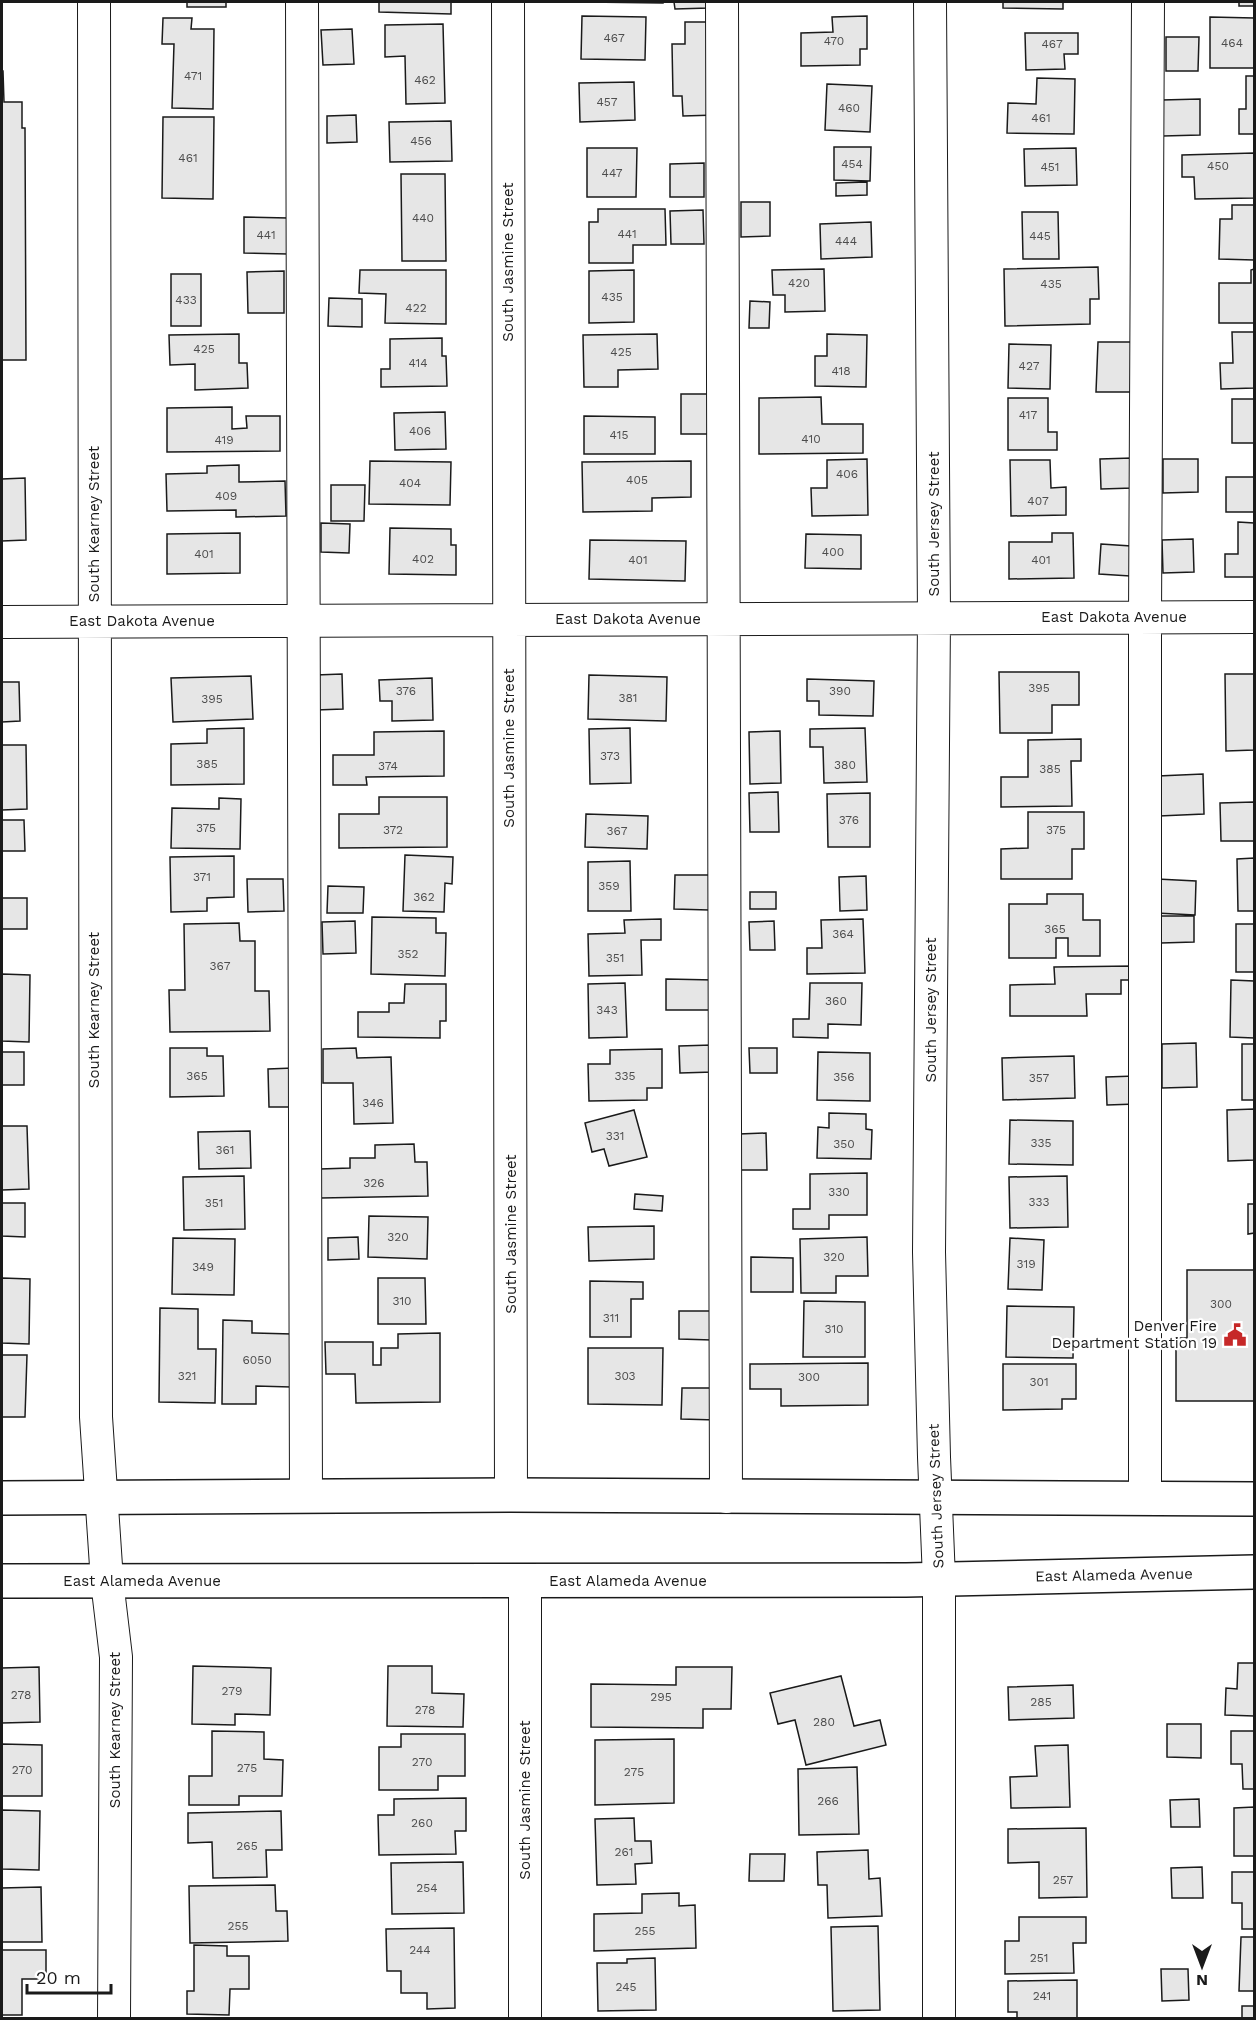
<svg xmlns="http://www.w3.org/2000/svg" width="1256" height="2020" font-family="'Work Sans',sans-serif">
<rect width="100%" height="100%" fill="#fff"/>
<path fill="#e6e6e6" stroke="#1a1a1a" stroke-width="1.5" d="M187 2H226V7H187Z
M379 2H451V14L379 12Z
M585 2H663V3Z
M674 2H709V8L675 9Z
M1003 2H1063V9L1003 8Z
M1239 2H1254V6H1239Z
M582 16 646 17 645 60 581 59Z
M867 16V49H860V65L801 66V33L833 32 832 17Z
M1210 17 1254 18V68H1210Z
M163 18H192L191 29H214L213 109 172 108 174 44H162Z
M685 22H714L716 115 683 116 682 96H673L672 44H685Z
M443 24 445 103 406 104 405 56 385 57V25Z
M352 29 354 64 323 65 321 30Z
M1025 33H1078V54H1064L1065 69 1026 70Z
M1166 37H1199L1198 71H1166Z
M2 71H3L4 102H22V128H25L26 360H2Z
M1246 76H1254V134H1239V109H1246Z
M1037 78 1075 79 1074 134 1007 133 1008 103 1036 104Z
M634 82 635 120 580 122 579 83Z
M827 84 872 86 870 132 825 130Z
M1200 99V135L1163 136 1162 100Z
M356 115 357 142 327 143V116Z
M163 117H214L213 199 162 198Z
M451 121 452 161 390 162 389 122Z
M834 147H871L870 181 834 180Z
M587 148H637L636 197H587Z
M1076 148 1077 185 1025 186 1024 149Z
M1254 153V198L1195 199 1194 177H1182V155Z
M704 163V197H670V164Z
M401 174H445L446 261H402Z
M867 182V195L836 196V183Z
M741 202H770V236L741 237Z
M1232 205H1254V260L1219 259 1220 219H1232Z
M598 209H665L666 245H633V263H589V222H598Z
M703 210 704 244H671L670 211Z
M1022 212H1058L1059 259H1023Z
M244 217 288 218V254L244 253Z
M871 222 872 257 821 259 820 224Z
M1098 267 1099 299H1090V324L1005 326 1004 269Z
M824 269 825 311 785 312V295H773L772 270Z
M1254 269V323H1219V283H1251V270Z
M360 270H446V324L385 323 386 294 359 293Z
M634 270V322L589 323V271Z
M284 271V313H248L247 272Z
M171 274H201V326H171Z
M329 298 362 299V327L328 326Z
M750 301 770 302 769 328H749Z
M1232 332H1254V388L1221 389 1220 363H1233Z
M239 334V363H247L248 388 195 390V364L170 365 169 335Z
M657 334 658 369 618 370V387H584L583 335Z
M827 334 867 335 866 387 815 386V356H827Z
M442 338V356H446L447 386 381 387V369H390V339Z
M1098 342H1134L1133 392H1096Z
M1009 344 1051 345 1050 389 1008 388Z
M681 394H722L723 434H681Z
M821 397 822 424H863V453L759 454V398Z
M1008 398H1048V432H1057V450H1008Z
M1232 399H1254V443H1232Z
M232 407V429L247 428 246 416H280V451L167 452V408Z
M445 412 446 449 395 450 394 413Z
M584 416 655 417V454H584Z
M1132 458 1133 488 1101 489 1100 459Z
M867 459 868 515 812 516 811 488H827V460Z
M1163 459H1198V492L1163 493Z
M1010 460H1050L1051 488 1066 487V515L1011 516Z
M370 461 451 462 450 505 369 504Z
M691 461V497L652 498V511L583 512 582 462Z
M239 465V482L285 481 286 516 236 517V510L167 511 166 474 207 473V466Z
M1226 477H1254V512H1226Z
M25 478 26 540 2 541V479Z
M331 485H365L364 521H331Z
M1238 522 1254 523V577H1225V554H1238Z
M321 523 350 524 349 553 321 552Z
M390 528 451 529V545H456V575L389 574Z
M240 533V573L167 574V534Z
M1052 533H1073L1074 578 1009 579V542H1052Z
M806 534 861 535V569L805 568Z
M1193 539 1194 572 1163 573 1162 540Z
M590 540 686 541 685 581 589 579Z
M1101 544 1131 546 1130 576 1099 574Z
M999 672H1079V705H1052V733H1000Z
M342 674 343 709 316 710V675Z
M1225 674H1254V750L1226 751Z
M589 675 667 677 666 721 588 719Z
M251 676 253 719 173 722 171 678Z
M432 678 433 720 392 721V701H380L379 680Z
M807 679 874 681 873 716 819 715V701H807Z
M2 682H19L20 721 2 722Z
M244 728V784L171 785V744L207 743V729Z
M630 728 631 783 590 784 589 729Z
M865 728 867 782 824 783 823 747H810V729Z
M444 731V776L366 777 367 785H333V755H374V732Z
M780 731 781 783 750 784 749 732Z
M1081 739V761H1071L1072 806 1001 807V777H1028V740Z
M2 745H26L27 809 2 810Z
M1203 774 1204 814 1159 816 1158 776Z
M778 792 779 832H750L749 793Z
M870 793V847H828L827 794Z
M379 797H447V847L339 848V814H379Z
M219 798 241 799 240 849 171 848 172 808 219 809Z
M1254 802V841H1221L1220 803Z
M1028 812H1084V849H1072V879H1001V849L1028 848Z
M586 814 648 816 647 849 585 847Z
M2 820H24L25 851H2Z
M405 855 453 857 452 884 445 883 444 912 403 911Z
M234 856V897L207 898V911L171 912 170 857Z
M1254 858V911H1238L1237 859Z
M630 861 631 911H588V862Z
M675 875H710L709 910 674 909Z
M866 876 867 910 840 911 839 877Z
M247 879H283L284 911 248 912Z
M1157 879 1196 881 1195 915 1156 913Z
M328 886 364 887 363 913H327Z
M750 892H776V909H750Z
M1047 894H1083V920H1100V956H1068V938H1056V958H1009V904H1047Z
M2 898H27V929H2Z
M1161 916H1194V942L1161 943Z
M372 917 436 918V933H446L445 976 371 974Z
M661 919V940H641L642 975 589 976 588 934 625 933 624 920Z
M863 919 865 973 807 974V948H822L821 920Z
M355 921 356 953 323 954 322 922Z
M774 921 775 950H750L749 922Z
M239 923 240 941H255V991H269L270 1031 170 1032 169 990H185L184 924Z
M1236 924H1254V972H1236Z
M1133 966V980H1121V994H1086L1087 1016H1010V985L1055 984 1054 967Z
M2 974 30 975 29 1042 2 1041Z
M666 979 714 980V1010H666Z
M1231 980 1254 981V1038L1230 1037Z
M625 983 627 1037 589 1038 588 984Z
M810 983H862L861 1025 828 1024V1038L793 1037V1019H809Z
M405 984H446V1021H440V1038L358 1037V1012H389V1003H404Z
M1196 1043 1197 1087 1162 1088V1044Z
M1242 1044H1254V1100H1242Z
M712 1045 713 1072 680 1073 679 1046Z
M170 1048H207V1056H223L224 1096 170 1097Z
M356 1048 357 1058 391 1057 393 1123 354 1124 353 1083H323V1049Z
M749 1048H777V1073H750Z
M662 1049V1088H647V1100L589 1101 588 1064H610V1050Z
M2 1052H24V1085H2Z
M818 1052 870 1053V1101L817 1100Z
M1074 1056 1075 1098 1003 1100 1002 1058Z
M293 1068V1107H269L268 1069Z
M1135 1076 1136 1104 1107 1105 1106 1077Z
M1254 1109V1160L1228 1161 1227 1110Z
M634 1110 647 1157 609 1166 604 1149 592 1152 585 1123Z
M829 1113 866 1114V1129L872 1130 871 1159 817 1158 818 1127 829 1128Z
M1010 1120 1073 1121V1165L1009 1164Z
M2 1126H27L29 1189 2 1190Z
M250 1131 251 1168 199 1169 198 1132Z
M766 1133 767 1170H740L739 1134Z
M414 1144 415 1162H427L428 1196 321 1198 320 1169 350 1168V1158H375V1145Z
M867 1173V1215H829V1229H793V1209H810V1174Z
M244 1176 245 1229 184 1230 183 1177Z
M1067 1176 1068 1227 1010 1228 1009 1177Z
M635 1194 663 1196 662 1211 634 1209Z
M2 1203H25V1237L2 1236Z
M1248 1204H1254V1233L1248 1234Z
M369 1216 428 1217 427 1259 368 1257Z
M654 1226V1259L589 1261 588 1227Z
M358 1237 359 1259 328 1260V1238Z
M867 1237 868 1276H836V1293H801L800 1239Z
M173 1238 235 1239 234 1295 172 1294Z
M1010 1238 1044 1240 1042 1290 1008 1289Z
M751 1257 793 1258V1292H751Z
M1187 1270H1254V1401H1176V1338H1187Z
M2 1278 30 1279 29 1344 2 1343Z
M378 1278H425L426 1324H378Z
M590 1281 643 1282V1299H631V1337H590Z
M804 1301 865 1302V1357H803Z
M1007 1306 1074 1307 1073 1358 1006 1357Z
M160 1308 198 1309V1349H216L215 1403 159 1402Z
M679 1311H712V1340L679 1339Z
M223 1320 252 1321V1333L292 1334 291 1387 256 1386V1404H222Z
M440 1333V1402L356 1403 355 1374H326L325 1342H373V1365H381V1348H398V1334Z
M588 1348H663L662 1405 588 1404Z
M2 1355H27L25 1417H2Z
M868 1363V1405L781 1406V1389H750V1364Z
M1003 1364H1076V1399H1062V1409L1003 1410Z
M682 1388H717L716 1420 681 1419Z
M1238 1663H1254V1716L1225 1715 1226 1688 1237 1689Z
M193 1666 271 1668 270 1715 235 1714V1725L192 1724Z
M388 1666H432V1693L464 1694 463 1727 387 1726Z
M39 1667 40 1722 2 1723V1668Z
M676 1667H732L731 1709H703V1728L591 1727V1684L676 1685Z
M841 1676 854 1726 880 1720 886 1745 806 1765 795 1720 778 1724 770 1693Z
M1073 1685 1074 1718 1009 1720 1008 1687Z
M1167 1724H1201V1758L1167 1757Z
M212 1731 264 1732V1759L283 1760 282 1796H239V1805H189V1776H212Z
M1231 1731H1254V1789H1243L1242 1764H1231Z
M401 1734H465V1776H438V1790H379V1747H401Z
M674 1739V1803L595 1805V1740Z
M2 1744 42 1745V1796H2Z
M1068 1745 1070 1807 1011 1808 1010 1777 1037 1776 1035 1746Z
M857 1767 859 1834 799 1835 798 1769Z
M466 1798V1831H455L456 1854 379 1855 378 1815H394V1799Z
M1199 1799 1200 1827H1171L1170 1800Z
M1254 1807V1856H1234V1808Z
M2 1810 40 1811 39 1870 2 1869Z
M281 1811 282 1850H266L267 1877 213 1878 212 1842 188 1843V1813Z
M634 1818 635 1841H651L652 1863 635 1864 636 1884 597 1885 595 1819Z
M1086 1828 1087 1897 1039 1898V1862L1008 1863V1829Z
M868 1850 869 1879 880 1878 882 1916 828 1918 827 1885H818L817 1852Z
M750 1854H785L784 1881H749Z
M463 1862 464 1913 392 1914 391 1863Z
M1202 1867 1203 1898H1172L1171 1868Z
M1232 1872H1254V1929H1242V1903H1232Z
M275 1885 276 1911H287L288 1941 190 1943 189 1886Z
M41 1887 42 1942H2V1888Z
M679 1893V1906L695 1905 696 1948 594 1951V1914L642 1913V1894Z
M1019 1917H1086V1943H1073L1074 1973 1005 1974V1941H1019Z
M878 1926 880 2010 833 2011 831 1927Z
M454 1928 455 2008 427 2009V1993H401V1971H387L386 1929Z
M1241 1937H1254V1991H1239Z
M194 1945 227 1946V1956H249V1989H230L229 2015 187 2014V1991H194Z
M2 1950H46V1979H22V2015H2Z
M655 1958 656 2010 598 2011 597 1963H627V1959Z
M1161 1969H1188L1189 2000 1162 2001Z
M1077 1980V2018H1017V2012H1008V1981Z
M1242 2006H1254V2018H1242Z"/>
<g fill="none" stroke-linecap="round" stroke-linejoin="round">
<g stroke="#1a1a1a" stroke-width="34">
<path id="minor" d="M94 2 96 1417 107 1581 116 1657 114 2018
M302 2 306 1496
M508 2C508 499 511 997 511 1495
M722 2 726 1497
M930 2 934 617 929 1252 934 1457 939 1579V2018
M2 622 1254 617
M1145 1498V617L1148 2
M525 2018V1581"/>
</g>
<g stroke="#1a1a1a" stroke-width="36">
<path id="major" d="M2 1498 511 1495 1254 1499
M2 1581 906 1580 1254 1572"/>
</g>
<use href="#minor" stroke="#fff" stroke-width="32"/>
<use href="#major" stroke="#fff" stroke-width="33"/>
</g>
<defs>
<g id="civic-bare" transform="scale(1.8)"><path d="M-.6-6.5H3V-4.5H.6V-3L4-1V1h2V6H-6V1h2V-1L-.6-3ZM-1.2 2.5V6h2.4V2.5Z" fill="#c62828" stroke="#fff" stroke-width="2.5" paint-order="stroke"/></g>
</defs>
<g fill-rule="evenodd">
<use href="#civic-bare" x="1235" y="1335"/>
</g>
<g text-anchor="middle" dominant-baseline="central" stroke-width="4.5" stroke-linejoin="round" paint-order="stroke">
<g font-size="12" fill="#4d4d4d">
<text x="614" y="38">467</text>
<text x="834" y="41">470</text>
<text x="1232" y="43">464</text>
<text x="1052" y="44">467</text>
<text x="193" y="76">471</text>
<text x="425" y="80">462</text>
<text x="607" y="102">457</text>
<text x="849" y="108">460</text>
<text x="1041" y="118">461</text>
<text x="421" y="141">456</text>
<text x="188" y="158">461</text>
<text x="852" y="164">454</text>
<text x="1218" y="166">450</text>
<text x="1050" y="167">451</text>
<text x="612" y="173">447</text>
<text x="423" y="218">440</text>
<text x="627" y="234">441</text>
<text x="266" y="235">441</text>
<text x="1040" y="236">445</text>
<text x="846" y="241">444</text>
<text x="799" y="283">420</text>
<text x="1051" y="284">435</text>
<text x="612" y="297">435</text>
<text x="186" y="300">433</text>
<text x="416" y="308">422</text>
<text x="204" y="349">425</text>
<text x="621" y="352">425</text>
<text x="418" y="363">414</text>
<text x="1029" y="366">427</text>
<text x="841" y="371">418</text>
<text x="1028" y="415">417</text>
<text x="420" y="431">406</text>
<text x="619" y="435">415</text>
<text x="811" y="439">410</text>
<text x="224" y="440">419</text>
<text x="847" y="474">406</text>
<text x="637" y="480">405</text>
<text x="410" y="483">404</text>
<text x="226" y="496">409</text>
<text x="1038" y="501">407</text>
<text x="833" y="552">400</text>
<text x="204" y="554">401</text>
<text x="423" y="559">402</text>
<text x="638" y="560">401</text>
<text x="1041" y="560">401</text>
<text x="1039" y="688">395</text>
<text x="406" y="691">376</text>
<text x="840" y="691">390</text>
<text x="628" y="698">381</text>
<text x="212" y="699">395</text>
<text x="610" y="756">373</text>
<text x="207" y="764">385</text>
<text x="845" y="765">380</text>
<text x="388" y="766">374</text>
<text x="1050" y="769">385</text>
<text x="849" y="820">376</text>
<text x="206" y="828">375</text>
<text x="393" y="830">372</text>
<text x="1056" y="830">375</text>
<text x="617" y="831">367</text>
<text x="202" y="877">371</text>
<text x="609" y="886">359</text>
<text x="424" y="897">362</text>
<text x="1055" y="929">365</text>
<text x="843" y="934">364</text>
<text x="408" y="954">352</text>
<text x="615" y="958">351</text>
<text x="220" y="966">367</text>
<text x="836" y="1001">360</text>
<text x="607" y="1010">343</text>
<text x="197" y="1076">365</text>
<text x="625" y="1076">335</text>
<text x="844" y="1077">356</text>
<text x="1039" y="1078">357</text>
<text x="373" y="1103">346</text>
<text x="615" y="1136">331</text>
<text x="1041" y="1143">335</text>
<text x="844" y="1144">350</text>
<text x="225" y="1150">361</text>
<text x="374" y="1183">326</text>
<text x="839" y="1192">330</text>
<text x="1039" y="1202">333</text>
<text x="214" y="1203">351</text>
<text x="398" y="1237">320</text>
<text x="834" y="1257">320</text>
<text x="1026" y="1264">319</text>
<text x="203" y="1267">349</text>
<text x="402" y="1301">310</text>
<text x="1221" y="1304">300</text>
<text x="611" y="1318">311</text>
<text x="834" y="1329">310</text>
<text x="257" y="1360">6050</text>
<text x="187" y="1376">321</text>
<text x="625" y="1376">303</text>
<text x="809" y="1377">300</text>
<text x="1039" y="1382">301</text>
<text x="232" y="1691">279</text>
<text x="21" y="1695">278</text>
<text x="661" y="1697">295</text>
<text x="1041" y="1702">285</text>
<text x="425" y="1710">278</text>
<text x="824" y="1722">280</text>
<text x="422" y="1762">270</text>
<text x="247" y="1768">275</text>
<text x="22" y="1770">270</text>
<text x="634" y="1772">275</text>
<text x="828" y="1801">266</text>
<text x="422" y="1823">260</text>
<text x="247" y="1846">265</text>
<text x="624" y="1852">261</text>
<text x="1063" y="1880">257</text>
<text x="427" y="1888">254</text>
<text x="238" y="1926">255</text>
<text x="645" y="1931">255</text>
<text x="420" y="1950">244</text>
<text x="1039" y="1958">251</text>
<text x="626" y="1987">245</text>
<text x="1042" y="1996">241</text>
</g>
<g font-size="15" fill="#1a1a1a" stroke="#fff">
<text transform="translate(508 262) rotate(-90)">South Jasmine Street</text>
<text transform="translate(94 524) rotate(-90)">South Kearney Street</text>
<text transform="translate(934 524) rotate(-90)">South Jersey Street</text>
<text x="1114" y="617">East Dakota Avenue</text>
<text x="628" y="619">East Dakota Avenue</text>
<text x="142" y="621">East Dakota Avenue</text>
<text transform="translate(509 748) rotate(-90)">South Jasmine Street</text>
<text transform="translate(94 1010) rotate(-90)">South Kearney Street</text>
<text transform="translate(931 1010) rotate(-90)">South Jersey Street</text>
<text transform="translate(511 1234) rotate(-90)">South Jasmine Street</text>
<text transform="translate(936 1496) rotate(-92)">South Jersey Street</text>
<text transform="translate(1114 1575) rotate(-1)">East Alameda Avenue</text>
<text x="142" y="1581">East Alameda Avenue</text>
<text x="628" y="1581">East Alameda Avenue</text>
<text transform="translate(115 1730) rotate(-90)">South Kearney Street</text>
<text transform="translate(525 1800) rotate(-90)">South Jasmine Street</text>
</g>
<g font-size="15" fill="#1a1a1a" stroke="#fff" text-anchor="end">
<text x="1217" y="1326">Denver Fire<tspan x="1217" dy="17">Department Station 19</tspan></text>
</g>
</g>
<rect width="1256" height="2020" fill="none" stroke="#1a1a1a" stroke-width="6"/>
<g transform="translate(1202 1966) rotate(180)" stroke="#ffffff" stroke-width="4.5" paint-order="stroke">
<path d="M0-4.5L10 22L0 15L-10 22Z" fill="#1a1a1a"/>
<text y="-9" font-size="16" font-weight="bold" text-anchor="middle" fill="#1a1a1a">N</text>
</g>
<path d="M27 1984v9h84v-9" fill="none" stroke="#1a1a1a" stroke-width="3"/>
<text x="36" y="1984" font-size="18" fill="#1a1a1a" stroke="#ffffff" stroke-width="4.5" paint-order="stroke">20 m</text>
</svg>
